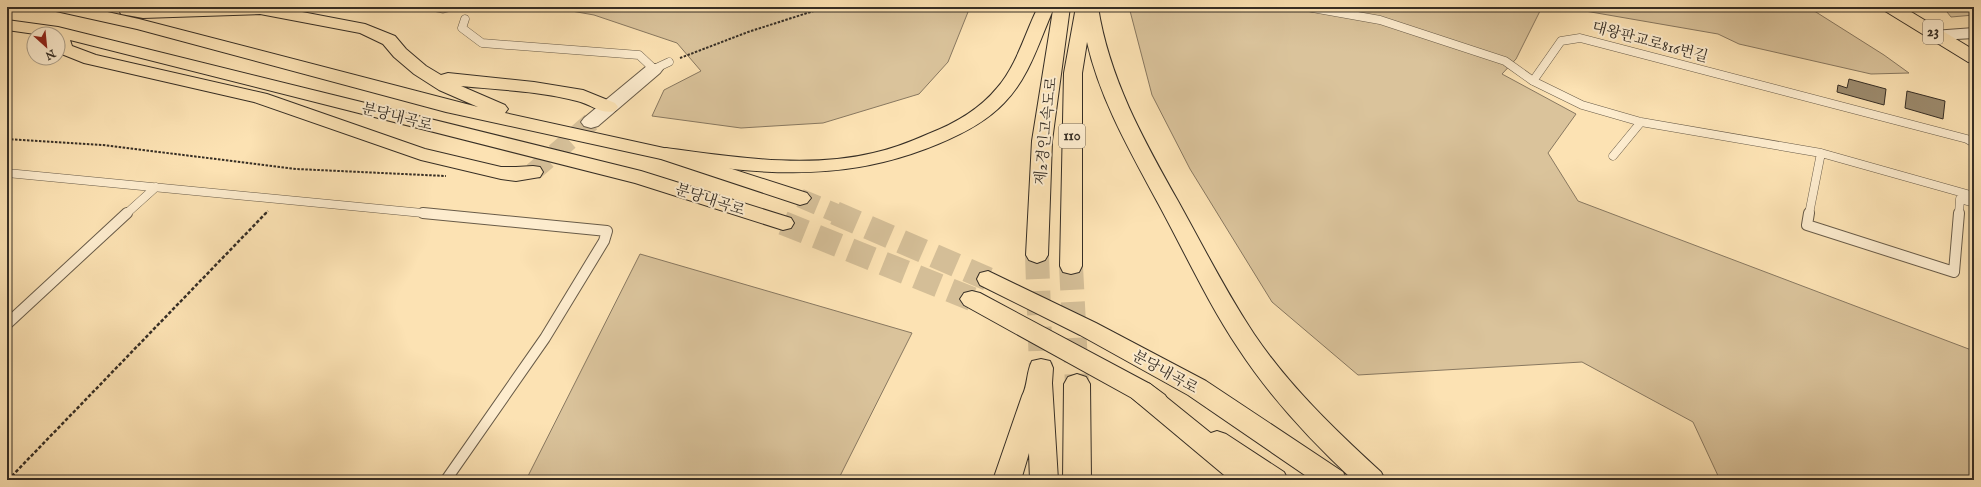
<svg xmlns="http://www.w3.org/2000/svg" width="1981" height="487" font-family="'IM FELL English','Noto Serif KR',serif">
<rect width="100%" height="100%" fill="#fce2b3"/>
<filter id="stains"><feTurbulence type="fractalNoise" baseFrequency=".005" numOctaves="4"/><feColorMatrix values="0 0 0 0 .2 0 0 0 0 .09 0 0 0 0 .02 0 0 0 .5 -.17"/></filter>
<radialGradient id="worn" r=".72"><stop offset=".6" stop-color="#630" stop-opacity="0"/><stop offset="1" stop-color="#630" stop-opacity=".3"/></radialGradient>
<path fill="#dac39b" stroke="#887860" d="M413 7H466L443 13Z
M549 7H970L948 62 919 94 823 123 741 128 652 116 664 90 701 71 677 43 594 15Z
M1129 7H1542L1516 59 1502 74 1576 114 1548 153 1578 201 1974 351V480H1720L1693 422 1582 362 1358 375 1272 302 1190 169 1152 95Z
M1562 7H1808L1884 55 1909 73 1871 74 1739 44 1718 34Z
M1950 7H1974V15L1951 17 1947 12Z
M640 254 912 333 838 480H526Z"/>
<path fill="#9d8c6f" stroke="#362e25" d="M1849 79 1886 89 1884 105 1837 92 1838 85 1847 88Z
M1907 91 1945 101 1943 119 1905 108Z"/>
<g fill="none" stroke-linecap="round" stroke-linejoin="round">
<path stroke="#d4be97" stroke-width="19" stroke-dasharray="19 10" stroke-linecap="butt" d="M533 172 591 122"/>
<path stroke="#d4be97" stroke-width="19" stroke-dasharray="19 10" stroke-linecap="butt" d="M800 198 838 214"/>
<path stroke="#d4be97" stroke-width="24" stroke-dasharray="24 12" stroke-linecap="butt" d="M835 213 988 279
M783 223 972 299"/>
<path stroke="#d4be97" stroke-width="24" stroke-dasharray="24 12" stroke-linecap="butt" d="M1037 255 1041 368
M1071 266 1077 384"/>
<g stroke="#685b48" stroke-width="9">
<path id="service-far1" d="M1307 7 1380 20 1505 61 1533 81 1582 105 1641 122 1821 153 1974 196
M465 19 462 28 482 43 639 55 654 69 669 62
M1533 81 1561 41 1580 38 1967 139 1974 143
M1613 156 1641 122
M7 173 433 214
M126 214 156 187
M1809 214 1821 153
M1959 214 1960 199 1974 203"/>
</g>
<g stroke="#685b48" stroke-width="12">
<path id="service" d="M423 213 607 231 604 241 545 338 446 480
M1809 213 1807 225 1954 272 1959 213
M7 324 127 213"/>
</g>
<g stroke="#685b48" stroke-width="2">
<path id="tertiary" d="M1974 28V38L1939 40 1933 39 1930 35 1933 31Z
M654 64 660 65 663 69 660 73 598 126 591 128 584 126 581 122 584 118 648 65Z"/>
</g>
<g stroke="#362e25" stroke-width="2">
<path id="primary" d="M1883 7H1903L1974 50V63L1968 62 1885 11Z"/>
</g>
<g stroke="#362e25" stroke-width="2">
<path id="trunk" d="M54 7H85L139 19 478 107 439 90 414 74 394 57 383 44 360 33 260 14 143 18 121 14 119 10 121 7H276L365 24 395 36 406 49 426 66 441 75 448 73 534 82 583 90 615 103 618 107 615 111C601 115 591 104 577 101 540 91 500 90 461 86L505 105 508 109 505 113 673 150 807 193 811 198 807 203 800 205 661 159 446 112 137 29 56 11Z
M7 20 58 27 641 171 791 218 794 223 791 228 783 230 635 183 70 40 72 46 96 55 267 94 425 149 501 167H516L533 166 540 167 543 172 540 177 516 181 501 179 421 160 254 102 84 63 59 53 58 34H35L7 30Z
M988 271 1096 323 1206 381 1343 472 1347 480H1312L1188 395 1080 335 980 285 977 279 980 273Z
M972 291 980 293 1150 384 1165 395 1169 402 1165 409C1150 414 1144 407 1132 398L964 305 960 299 964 293Z
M1217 431 1226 434 1284 472 1288 480H1252L1208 450 1204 442 1208 434Z"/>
</g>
<g stroke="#362e25" stroke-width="2">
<path id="motorway" d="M1038 7H1070L1052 141 1048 255 1045 260 1037 263 1029 260 1026 255 1032 141 1053 10C1039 42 1029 78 1004 103 986 122 962 134 938 144 864 175 794 177 716 167 697 165 677 163 659 158L656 154 659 150 666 148C734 157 806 169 873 153 892 149 910 142 928 134 954 124 979 110 997 88 1017 65 1025 33 1038 7Z
M1076 7H1098C1109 78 1143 139 1178 201 1203 246 1226 292 1254 334 1289 386 1335 430 1381 472L1385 480H1353C1310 440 1270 397 1238 348 1208 303 1185 253 1159 205 1131 153 1100 100 1087 42L1082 73V266L1079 272 1071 274 1063 272 1060 266 1064 73Z
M1041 359 1050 361 1053 368 1052 383 1058 480H1030L1029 453 1021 480H993L1022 396C1028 385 1026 373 1032 361Z
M1077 374 1086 377 1090 384 1091 480H1063L1064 384 1068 377Z
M1141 381 1150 384 1259 472 1263 480H1230L1132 398 1128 391 1132 384Z"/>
</g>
<path stroke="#362e25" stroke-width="2" stroke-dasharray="2.5 1.5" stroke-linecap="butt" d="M680 58 748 32 826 7
M7 139 103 145 296 169 446 176
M265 214 268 211"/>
<path stroke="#362e25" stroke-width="2.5" stroke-dasharray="3.5 2" stroke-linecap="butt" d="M8 480 266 213"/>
<use href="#service-far1" stroke="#fdecce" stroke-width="8"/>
<use href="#service" stroke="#fdecce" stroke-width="10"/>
<use href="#tertiary" fill="#fdecce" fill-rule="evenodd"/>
<use href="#primary" fill="#fce2b3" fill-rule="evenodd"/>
<use href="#trunk" fill="#fce2b3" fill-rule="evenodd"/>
<use href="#motorway" fill="#fce2b3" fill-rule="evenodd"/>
</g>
<g text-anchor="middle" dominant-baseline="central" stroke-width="4" stroke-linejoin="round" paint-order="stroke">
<g fill="#fdecce" stroke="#726758" stroke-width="1">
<rect x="1923" y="20" width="20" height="24" rx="3"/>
<rect x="1059" y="124" width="26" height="24" rx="3"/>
</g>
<g font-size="14" font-weight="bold" fill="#362e25">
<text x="1933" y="32">23</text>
<text x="1072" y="136">110</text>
</g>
<g font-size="15" fill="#362e25" stroke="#fdecce">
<text transform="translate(1650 42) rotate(15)">대왕판교로816번길</text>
<text transform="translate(397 117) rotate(14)">분당내곡로</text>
<text transform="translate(1046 131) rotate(-84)">제2경인고속도로</text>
<text transform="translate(710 200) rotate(18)">분당내곡로</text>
<text transform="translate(1165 372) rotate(29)">분당내곡로</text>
</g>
</g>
<rect width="1981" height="487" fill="none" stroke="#fce2b3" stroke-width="24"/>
<rect x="8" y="8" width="1965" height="471" fill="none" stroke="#362e25" stroke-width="2"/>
<rect x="12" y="12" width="1957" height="463" fill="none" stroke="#362e25"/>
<g transform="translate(46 46) rotate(153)"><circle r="19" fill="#fdecce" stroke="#ada08a"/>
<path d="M0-3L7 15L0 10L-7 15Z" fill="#8f2418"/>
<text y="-6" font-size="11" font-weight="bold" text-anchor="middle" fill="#362e25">N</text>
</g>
<rect width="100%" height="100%" filter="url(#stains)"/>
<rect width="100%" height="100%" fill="url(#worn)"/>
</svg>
